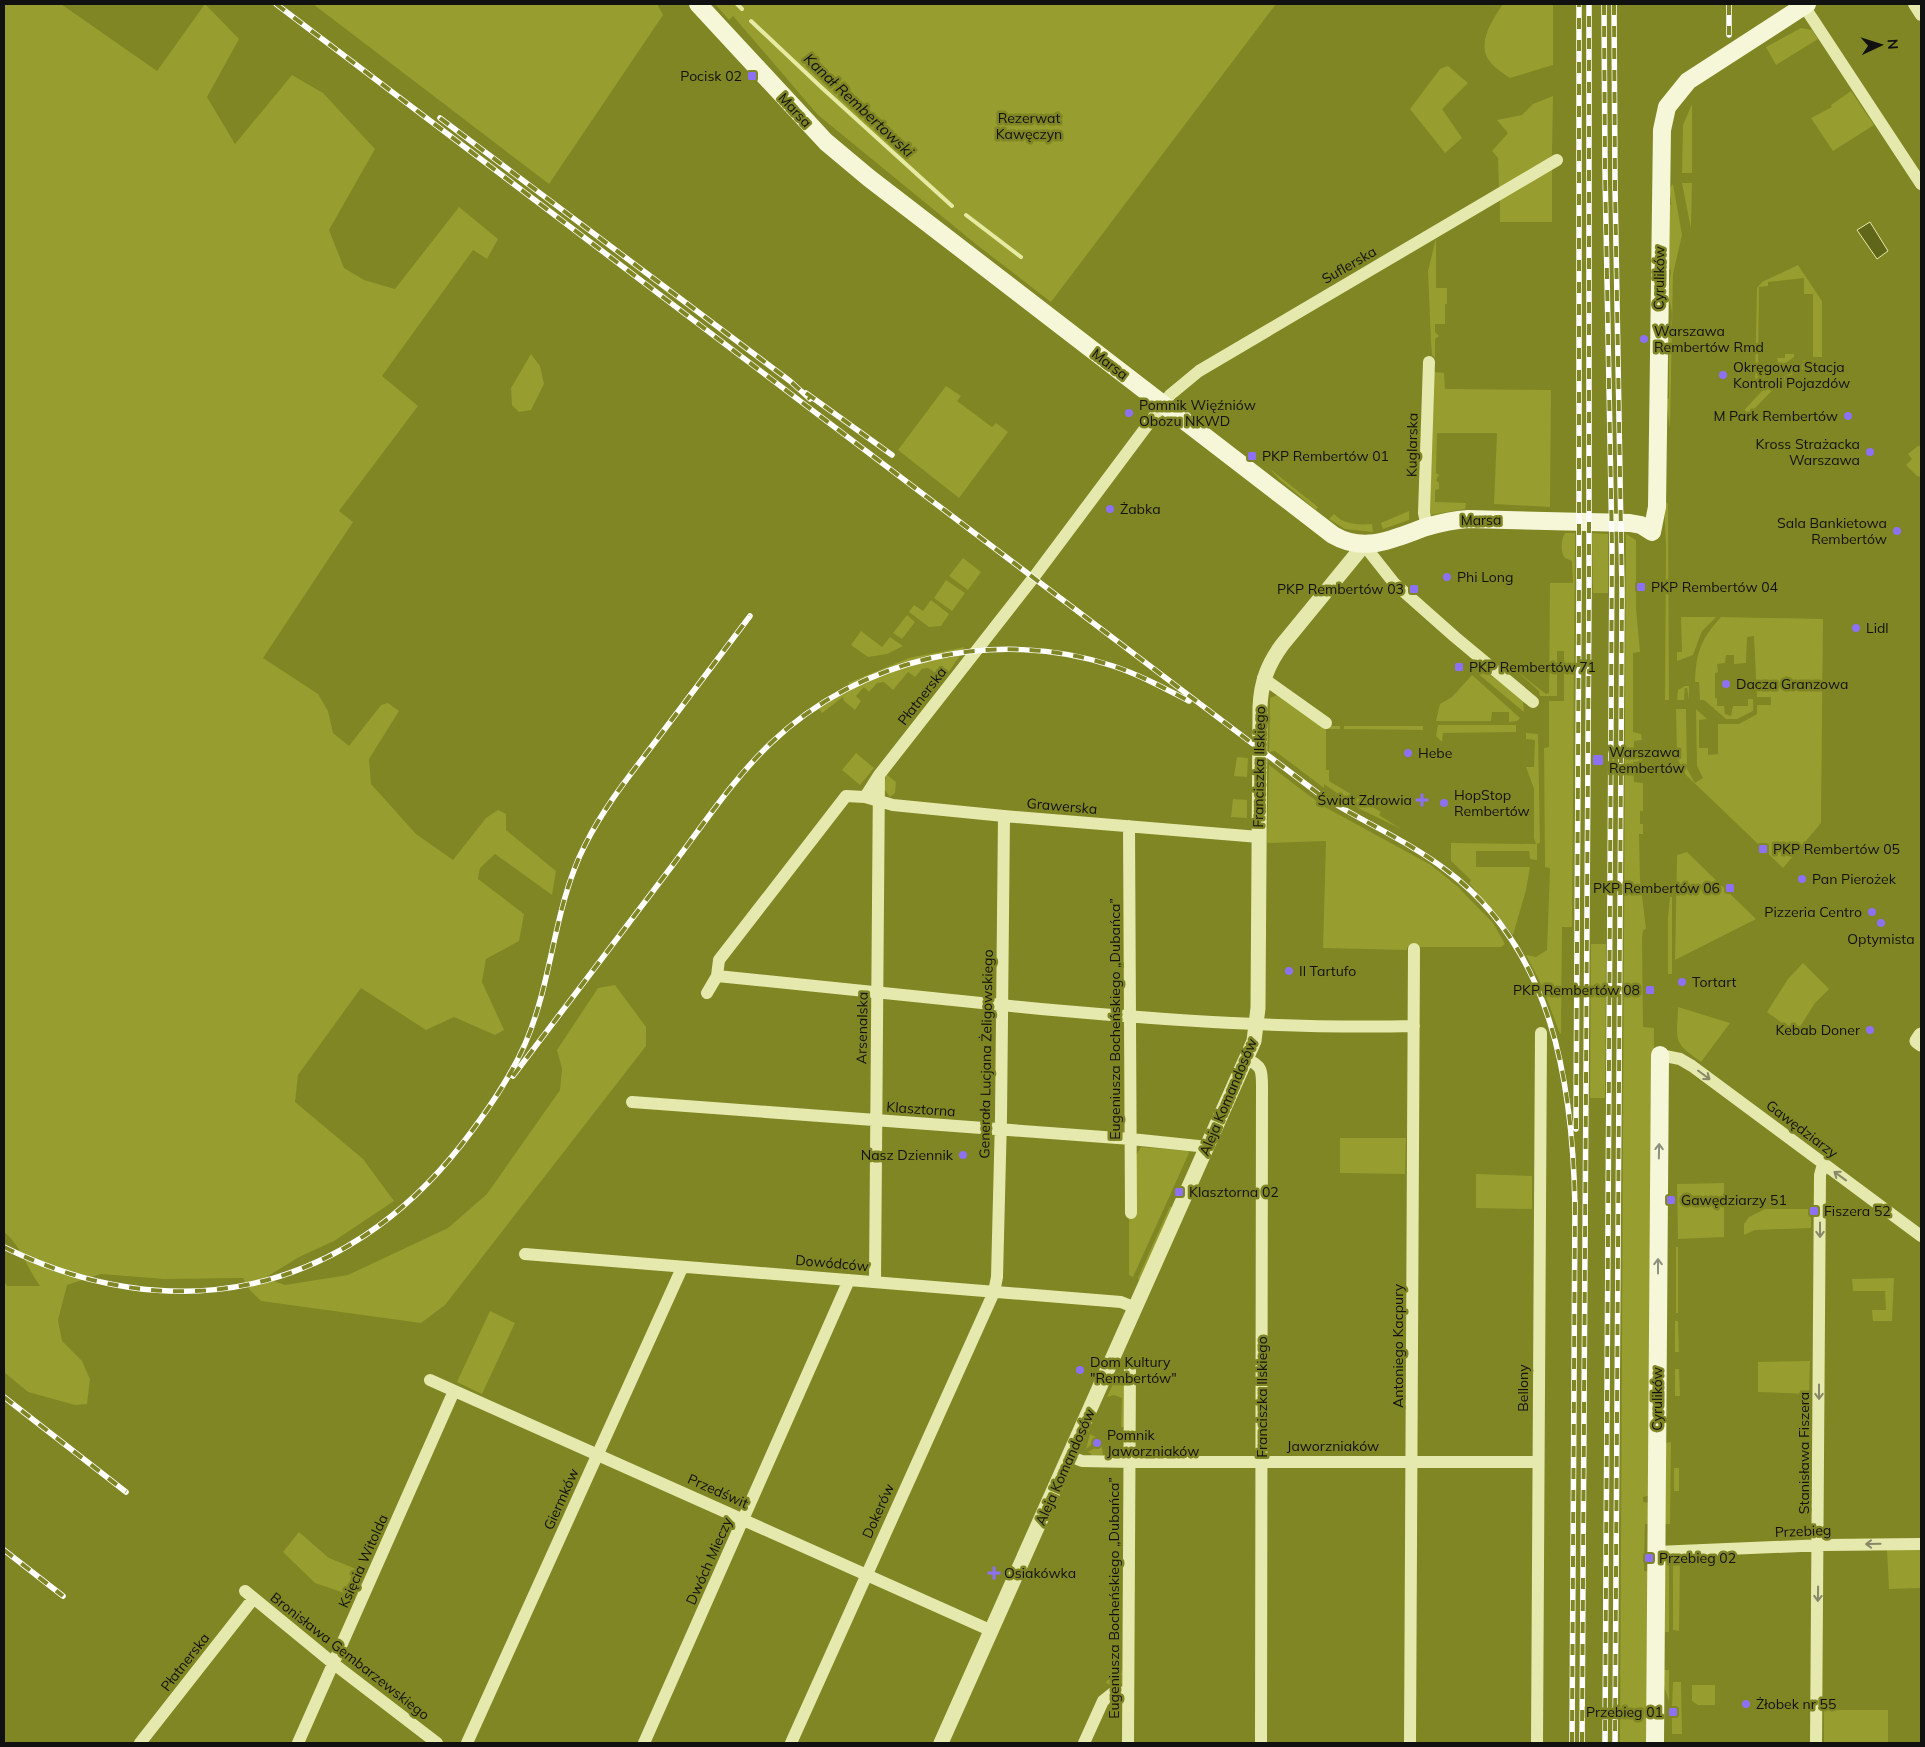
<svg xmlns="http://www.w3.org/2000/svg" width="1925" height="1747" font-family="Mulish,sans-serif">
<rect width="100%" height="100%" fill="#7f8623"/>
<path fill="#979d2e" d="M4 4H61L157 71 205 4 239 39 207 97 235 144 292 75 323 93 375 149 329 230 344 268 364 280 395 289 459 207 498 239 487 259 473 250 382 376 418 406 339 511 353 522 263 658 318 694 328 711 333 733 349 746 381 705 388 703 399 711 369 759 371 784 416 834 453 860 486 818 498 810 506 814V830L556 871 552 895 495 854 480 868 478 879 524 914 519 941 486 959 482 982 504 1030 495 1035 454 1017 426 1030 361 988 298 1075 295 1102 363 1159 394 1201 334 1241 299 1257 265 1278 285 1285 348 1275 448 1228 487 1194 560 1090 562 1069 557 1050 598 988 615 985 646 1027V1046L445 1305 421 1323 261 1301 249 1289 243 1278 164 1279 101 1274 67 1285 58 1320 62 1341 82 1361 90 1379 87 1404 75 1405 28 1392 4 1372V1281L7 1286H40C28 1270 20 1244 4 1232Z
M313 4H657L663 15 549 184Z
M715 4H1276L1051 302 977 245 818 115 733 16 729 20Z
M1503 4H1553V65L1510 78C1503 73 1496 69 1491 63 1475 45 1492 20 1503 4Z
M1801 28 1812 30 1818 39 1776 65 1766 47Z
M1448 66 1468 83 1442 109 1462 138 1445 153 1410 109 1440 69Z
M1851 91 1874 125 1833 151 1811 118 1832 107 1831 105Z
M1553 96 1552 155 1548 160 1499 189 1498 158 1492 151 1508 133 1497 120 1522 115 1533 104Z
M1692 104V173H1682L1683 125Z
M1552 169V222H1500V200Z
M1682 183H1692L1691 229Z
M1673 184 1682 235 1673 274 1670 428 1666 400 1669 398V353L1666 350C1669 336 1677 310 1667 298L1671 270 1668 269V205H1671V198L1668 190Z
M1436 238V288H1447V304H1445V324H1435V332L1439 336 1435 339V358L1432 355 1431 343 1428 271Z
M1798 265 1822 301V357H1813V294H1804V278L1768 282V286L1759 287 1758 367 1767 368 1766 376 1755 383 1757 288 1762 282Z
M531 354 540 366 544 384 531 410 519 412 512 405 511 388Z
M1785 354H1794V357L1780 367 1777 358H1785Z
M1804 360 1822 361H1817L1818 366C1792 365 1763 400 1746 418L1745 409 1763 390 1801 366Z
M1433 372 1444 373 1445 389 1551 390 1550 507 1494 504 1497 433H1437L1436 473 1439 475 1436 480 1439 483V489L1435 490V502L1466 503 1465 509 1430 515Z
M946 386 961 396 957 401 992 427 996 423 1008 432 959 498 898 450Z
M1918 446H1921V477L1917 476 1906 465 1912 459 1908 454Z
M1270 469 1318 507 1316 510 1279 479Z
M1664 500 1668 504 1669 700H1665L1666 546Z
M1409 511V520L1383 529 1381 523Z
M1334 514C1344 525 1359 525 1372 524L1373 532 1345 529 1329 519Z
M1565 533H1575L1572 927H1562L1561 1033 1560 1034 1542 986 1526 955 1536 957 1547 950 1550 868 1545 867 1544 748 1549 747V701H1564V651H1557V696H1540L1539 691 1513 668 1546 694 1549 693 1550 583H1573L1572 561 1565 558C1560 552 1561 540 1565 533Z
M1592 533 1608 534V593H1593Z
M1626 534 1636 540V608L1640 652 1633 653V732L1641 734 1642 740 1634 741V748H1642V761L1633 762 1634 782 1643 783V811H1640V824H1643V834H1639L1640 879 1646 929 1643 930 1642 939 1643 1027 1654 1028 1651 1495 1643 1497V1502L1650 1503 1651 1524H1645L1644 1571H1650L1649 1743H1620Z
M963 558 981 572 968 590 949 576Z
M946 580 965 593 952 611 934 598Z
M931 600 949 614 941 626 929 627 909 612 914 605 923 611Z
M907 615 915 622 902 639 893 633Z
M1681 617H1716L1702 631 1693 655 1677 661V652H1682Z
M1721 617 1823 619 1821 823 1783 868 1686 775 1677 758 1676 709H1686L1687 769 1695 783 1703 778 1697 766 1696 709 1707 719 1699 720V748H1708V755L1718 754V724H1739L1757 714V705H1771V697H1757L1754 636 1747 637 1746 663 1734 664V655H1726L1725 663 1717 664 1718 672 1715 673V698H1717V706H1724L1725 714 1731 716 1733 706H1748V699H1753V711L1737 719H1726L1704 700H1700L1699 682H1695C1696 652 1701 639 1721 617Z
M861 631 882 647 890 637 903 646 887 654 868 657 851 645Z
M965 647 962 650C923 657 885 666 850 685L848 683 909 658Z
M961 654 948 673 943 669 936 673 928 668 922 669 915 677 908 672 893 690 884 682 877 683 869 692 864 687 856 696 861 701 855 710 844 701 843 697 822 713 819 709C860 678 910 661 961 654Z
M1479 668 1504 684 1523 701 1524 712 1476 672Z
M1472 675 1520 718 1517 721 1509 722V712H1492L1491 721H1436L1440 704 1452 697Z
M1685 686H1689V700L1687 688H1685L1684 700H1677L1678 690Z
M1277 695 1325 726H1340V729H1326V770H1329V781L1381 812 1379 815 1401 829 1360 809 1324 784V788L1275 751 1269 752 1270 698Z
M1438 725H1516V732L1443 733 1442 742 1436 736Z
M1344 726H1423V730L1344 729Z
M1526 733 1538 734 1540 843 1537 844V860L1530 859 1529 851H1476V867H1530L1526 890 1513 935 1469 883 1471 880 1451 861V843L1536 844 1534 838V789L1526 767H1534L1535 740 1526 739Z
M856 753 874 768 860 785 842 770Z
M1237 757 1248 758 1247 777 1234 776Z
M1269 765 1323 806 1431 865 1457 886 1493 923 1505 944 1501 947H1407V950L1323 948 1326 841 1267 843Z
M886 774 896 782 895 793 890 797 884 789Z
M1233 799 1247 800V818L1231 817Z
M1687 852 1756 919 1675 960 1677 855Z
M1670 897H1672V974H1668V917Z
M1591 944H1606L1605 1098H1590Z
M1803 963 1829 989 1815 1003 1796 1033 1767 1012 1788 979Z
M1678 1007 1730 1023 1701 1062C1672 1041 1677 1042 1678 1007Z
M1340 1138H1406L1405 1174 1340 1173Z
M1141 1147 1188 1151 1189 1153 1133 1277 1129 1275V1216L1136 1155Z
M1476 1174 1532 1176V1209L1476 1208Z
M1724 1183V1237L1678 1239 1677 1184Z
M1170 1206 1174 1209 1139 1281 1138 1278Z
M1765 1209H1811V1228L1755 1230 1744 1235V1224L1749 1217Z
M1676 1247H1678V1313H1676Z
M1894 1278 1892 1321H1873L1872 1310H1886L1885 1291H1853L1852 1279Z
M490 1311 515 1323 482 1394 457 1382Z
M1675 1321H1678L1679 1352H1675Z
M1810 1361 1809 1394 1758 1392V1362Z
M1675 1369H1679L1680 1396H1675Z
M1118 1373 1125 1376V1427H1121L1122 1398 1114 1395 1107 1397Z
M1090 1434 1101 1440 1103 1455H1092L1088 1452 1100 1445 1097 1440 1086 1449Z
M1671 1442 1670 1524H1664L1665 1443Z
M1674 1468H1679V1491H1674Z
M299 1532 329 1558 366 1573 356 1597 315 1583 283 1552Z
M1887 1550H1921V1588L1889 1589Z
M1669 1557V1632H1665V1558Z
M1673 1558 1680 1559 1679 1631 1673 1630Z
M1115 1665 1122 1671V1683L1117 1688 1106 1683Z
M1663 1670H1669V1701L1664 1686Z
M1673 1682H1681L1682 1734H1672V1718L1676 1717V1706H1672Z
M1692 1685H1715V1705H1698L1692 1701Z
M1824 1710H1888V1743H1824Z"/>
<path fill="#5f6519" stroke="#e6eaa2" d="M1870 222 1888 251 1877 259 1857 230Z"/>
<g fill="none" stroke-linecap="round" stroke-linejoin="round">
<path stroke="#e6eaa2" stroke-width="4" d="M737 4 742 9
M751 21 821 87 952 206
M966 215 1021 257"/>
<path stroke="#e5e9ad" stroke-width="12" d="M1914 4 1921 15
M1804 6 1921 184
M1427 527 1424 513 1429 362
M1364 545 1394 583 1455 637 1533 702
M1263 678 1326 723
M865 797 879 775 1034 577 1170 395 1199 371 1557 160
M1129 826 1131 1213
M717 976C825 988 933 999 1041 1009 1165 1020 1289 1029 1414 1026
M707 993 717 976 719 960 846 796 865 797 893 805 1004 816 1259 837
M1660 1055 1680 1059 1692 1066 1921 1236
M1247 1060C1262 1065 1262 1071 1262 1086L1261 1743
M632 1102 1131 1139 1208 1147
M525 1254 1121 1302 1136 1308
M875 1282 879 775
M430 1380 992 1631
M1069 1456 1082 1461 1130 1462H1537
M1656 1552 1825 1545 1921 1544
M245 1591 334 1664 437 1743
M140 1743 253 1599
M298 1743 454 1391
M467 1743 682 1268
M644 1743 849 1280
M791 1743 994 1292 997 1277 1001 1118 1004 816
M1084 1743 1103 1701 1113 1693 1128 1692
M1128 1743 1130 1364
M1410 1743 1414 949
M1537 1743 1541 1033
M1816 1743 1820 1175 1823 1164"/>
<path stroke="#e5e9ad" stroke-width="15" d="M1921 1035 1917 1041 1921 1044
M941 1743 1254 1041 1258 1008 1260 707C1261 682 1268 664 1282 645L1364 545"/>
<path stroke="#f5f7d8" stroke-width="18" d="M698 4 826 142 869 178 1333 535C1365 554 1395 538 1426 527 1440 523 1454 520 1468 519L1630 523 1641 525 1652 532 1657 507 1662 130 1667 107 1688 81 1807 4
M1655 1743 1660 1055"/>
<g stroke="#fff" stroke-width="5.5">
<path id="rail" d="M276 4 1319 794C1360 821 1407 840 1446 870 1553 949 1573 1085 1575 1208
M1604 4 1605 170 1612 548 1605 1743
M1614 4 1615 186 1622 592 1615 1743
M1729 4V35
M440 118 790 381 810 399
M806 393 892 455
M513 1076C566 1006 619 936 672 866 703 825 733 779 771 743 860 658 996 627 1113 666 1140 675 1164 688 1189 701
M1576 1129 1579 584V4
M4 1247C174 1331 344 1295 462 1144 486 1113 509 1080 525 1044 553 980 553 908 585 845 604 807 630 775 655 742 687 700 718 658 750 616
M4 1397 126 1492
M4 1550 63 1596
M1572 1743 1575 1201
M1582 1743 1589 587V4"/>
</g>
<use href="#rail" stroke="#7f8623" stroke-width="4" stroke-dasharray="11" stroke-linecap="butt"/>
</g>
<defs><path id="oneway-shaft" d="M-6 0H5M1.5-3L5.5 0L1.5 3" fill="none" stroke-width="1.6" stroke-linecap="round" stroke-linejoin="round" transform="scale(1.25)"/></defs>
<g stroke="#868867">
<use href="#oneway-shaft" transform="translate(1704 1075) rotate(37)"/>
<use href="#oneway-shaft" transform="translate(1840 1176) rotate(-144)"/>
<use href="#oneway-shaft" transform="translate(1820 1230) rotate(90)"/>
<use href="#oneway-shaft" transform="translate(1819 1392) rotate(90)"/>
<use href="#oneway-shaft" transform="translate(1873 1544) rotate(179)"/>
<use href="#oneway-shaft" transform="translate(1818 1594) rotate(91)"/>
</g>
<g stroke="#8e907e">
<use href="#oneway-shaft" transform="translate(1659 1151) rotate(-89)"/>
<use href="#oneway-shaft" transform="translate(1658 1266) rotate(-90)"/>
</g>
<g fill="#8d71f3" stroke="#7f8623" stroke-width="2">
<rect x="747" y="71" width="10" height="10" rx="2.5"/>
<circle cx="1644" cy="339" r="5"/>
<circle cx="1723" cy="375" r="5"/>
<circle cx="1129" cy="413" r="5"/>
<circle cx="1848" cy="416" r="5"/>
<circle cx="1870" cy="452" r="5"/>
<rect x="1247" y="451" width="10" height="10" rx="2.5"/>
<circle cx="1110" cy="509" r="5"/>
<circle cx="1897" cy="531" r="5"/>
<circle cx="1447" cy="577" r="5"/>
<rect x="1636" y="582" width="10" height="10" rx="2.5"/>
<rect x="1409" y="584" width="10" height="10" rx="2.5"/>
<circle cx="1856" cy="628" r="5"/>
<rect x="1454" y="662" width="10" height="10" rx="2.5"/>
<circle cx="1726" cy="684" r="5"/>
<circle cx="1408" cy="753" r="5"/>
<rect x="1592" y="754" width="12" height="12" rx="2.5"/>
<path d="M1419.5 792.5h5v5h5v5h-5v5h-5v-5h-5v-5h5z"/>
<circle cx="1444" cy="803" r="5"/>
<rect x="1758" y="844" width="10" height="10" rx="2.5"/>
<circle cx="1802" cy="879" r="5"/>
<rect x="1725" y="883" width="10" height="10" rx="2.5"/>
<circle cx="1872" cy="912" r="5"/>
<circle cx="1881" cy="923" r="5"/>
<circle cx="1289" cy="971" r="5"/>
<circle cx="1682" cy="982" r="5"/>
<rect x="1645" y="985" width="10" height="10" rx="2.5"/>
<circle cx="1870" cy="1030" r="5"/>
<circle cx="963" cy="1155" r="5"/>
<rect x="1174" y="1187" width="10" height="10" rx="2.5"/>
<rect x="1666" y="1195" width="10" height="10" rx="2.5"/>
<rect x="1809" y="1206" width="10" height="10" rx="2.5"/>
<circle cx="1080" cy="1370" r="5"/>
<circle cx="1097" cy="1443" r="5"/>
<rect x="1644" y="1553" width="10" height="10" rx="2.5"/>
<path d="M991.5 1565.5h5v5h5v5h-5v5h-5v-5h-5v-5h5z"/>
<circle cx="1746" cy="1704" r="5"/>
<rect x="1668" y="1707" width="10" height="10" rx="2.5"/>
</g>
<g text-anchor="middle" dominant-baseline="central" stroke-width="5" stroke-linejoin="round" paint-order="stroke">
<g font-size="14" fill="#111" stroke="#7f8623" text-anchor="start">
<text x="742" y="76" text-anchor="end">Pocisk 02</text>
<text x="1654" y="331">Warszawa<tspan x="1654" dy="16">Rembertów Rmd</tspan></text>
<text x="1733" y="367">Okręgowa Stacja<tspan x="1733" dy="16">Kontroli Pojazdów</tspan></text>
<text x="1139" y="405">Pomnik Więźniów<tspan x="1139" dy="16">Obozu NKWD</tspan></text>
<text x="1838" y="416" text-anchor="end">M Park Rembertów</text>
<text x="1860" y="444" text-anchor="end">Kross Strażacka<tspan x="1860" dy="16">Warszawa</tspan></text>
<text x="1262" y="456">PKP Rembertów 01</text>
<text x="1120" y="509">Żabka</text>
<text x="1887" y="523" text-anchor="end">Sala Bankietowa<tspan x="1887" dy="16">Rembertów</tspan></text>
<text x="1457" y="577">Phi Long</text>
<text x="1651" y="587">PKP Rembertów 04</text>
<text x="1404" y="589" text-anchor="end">PKP Rembertów 03</text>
<text x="1866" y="628">Lidl</text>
<text x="1469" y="667">PKP Rembertów 71</text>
<text x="1736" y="684">Dacza Granzowa</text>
<text x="1609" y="752">Warszawa<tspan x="1609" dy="16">Rembertów</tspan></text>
<text x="1418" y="753">Hebe</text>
<text x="1454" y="795">HopStop<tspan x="1454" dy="16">Rembertów</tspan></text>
<text x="1412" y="800" text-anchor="end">Świat Zdrowia</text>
<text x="1773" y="849">PKP Rembertów 05</text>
<text x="1812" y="879">Pan Pierożek</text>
<text x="1720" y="888" text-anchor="end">PKP Rembertów 06</text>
<text x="1862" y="912" text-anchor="end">Pizzeria Centro</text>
<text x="1881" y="939" text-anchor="middle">Optymista</text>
<text x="1299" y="971">Il Tartufo</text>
<text x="1692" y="982">Tortart</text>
<text x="1640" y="990" text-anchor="end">PKP Rembertów 08</text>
<text x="1860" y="1030" text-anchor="end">Kebab Doner</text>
<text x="953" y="1155" text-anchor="end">Nasz Dziennik</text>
<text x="1189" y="1192">Klasztorna 02</text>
<text x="1681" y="1200">Gawędziarzy 51</text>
<text x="1824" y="1211">Fiszera 52</text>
<text x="1090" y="1362">Dom Kultury<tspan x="1090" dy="16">"Rembertów"</tspan></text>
<text x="1107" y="1435">Pomnik<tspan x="1107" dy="16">Jaworzniaków</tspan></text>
<text x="1659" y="1558">Przebieg 02</text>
<text x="1004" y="1573">Osiakówka</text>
<text x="1756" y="1704">Żłobek nr 55</text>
<text x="1663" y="1712" text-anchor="end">Przebieg 01</text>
</g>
<g font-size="14" fill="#111" stroke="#7f8623">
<text transform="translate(795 110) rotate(47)">Marsa</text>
<text transform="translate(1349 265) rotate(-30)">Suflerska</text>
<text transform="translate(1659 278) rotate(-89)">Cyrulików</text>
<text transform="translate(1110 364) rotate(37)">Marsa</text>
<text transform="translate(1412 445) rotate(-89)">Kuglarska</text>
<text transform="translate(1481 520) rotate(-1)">Marsa</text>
<text transform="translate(922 696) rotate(-52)">Płatnerska</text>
<text transform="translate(1259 767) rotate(-89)">Franciszka Ilskiego</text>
<text transform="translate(1062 806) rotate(5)">Grawerska</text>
<text transform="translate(1115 1019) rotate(-90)">Eugeniusza Bocheńskiego „Dubańca”</text>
<text transform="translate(862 1028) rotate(-89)">Arsenalska</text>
<text transform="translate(986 1054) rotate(-89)">Generała Lucjana Żeligowskiego</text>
<text transform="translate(1228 1097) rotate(-67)">Aleja Komandosów</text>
<text transform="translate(921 1109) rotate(4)">Klasztorna</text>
<text transform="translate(1802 1129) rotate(37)">Gawędziarzy</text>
<text transform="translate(832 1263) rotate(5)">Dowódców</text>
<text transform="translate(1398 1346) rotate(-90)">Antoniego Kacpury</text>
<text transform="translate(1523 1388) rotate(-90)">Bellony</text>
<text transform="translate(1262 1397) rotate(-90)">Franciszka Ilskiego</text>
<text transform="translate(1657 1399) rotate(-90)">Cyrulików</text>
<text x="1333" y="1446">Jaworzniaków</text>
<text transform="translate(1804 1453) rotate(-90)">Stanisława Fiszera</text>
<text transform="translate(1065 1467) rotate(-66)">Aleja Komandosów</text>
<text transform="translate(718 1491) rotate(24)">Przedświt</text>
<text transform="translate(561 1499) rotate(-66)">Giermków</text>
<text transform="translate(878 1511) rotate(-66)">Dokerów</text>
<text transform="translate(1803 1531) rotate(-2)">Przebieg</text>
<text transform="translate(363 1561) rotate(-66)">Księcia Witolda</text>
<text transform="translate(709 1561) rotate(-66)">Dwóch Mieczy</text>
<text transform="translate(1114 1598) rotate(-90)">Eugeniusza Bocheńskiego „Dubańca”</text>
<text transform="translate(350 1656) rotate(38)">Bronisława Gembarzewskiego</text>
<text transform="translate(185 1662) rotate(-52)">Płatnerska</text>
</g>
<g font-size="14" fill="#111" stroke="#7f8623">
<text x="1029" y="118">Rezerwat<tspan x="1029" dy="16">Kawęczyn</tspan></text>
</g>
<g font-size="15" font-style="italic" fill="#111" stroke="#7f8623">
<text transform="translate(859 105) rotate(43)">Kanał Rembertowski</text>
</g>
</g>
<rect width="1925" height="1747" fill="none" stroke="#111111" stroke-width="10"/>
<g transform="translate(1880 45) rotate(86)" stroke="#7f8623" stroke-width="4" paint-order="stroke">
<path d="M0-4L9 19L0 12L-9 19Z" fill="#111111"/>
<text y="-8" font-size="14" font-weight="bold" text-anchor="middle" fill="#111111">N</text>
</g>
</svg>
